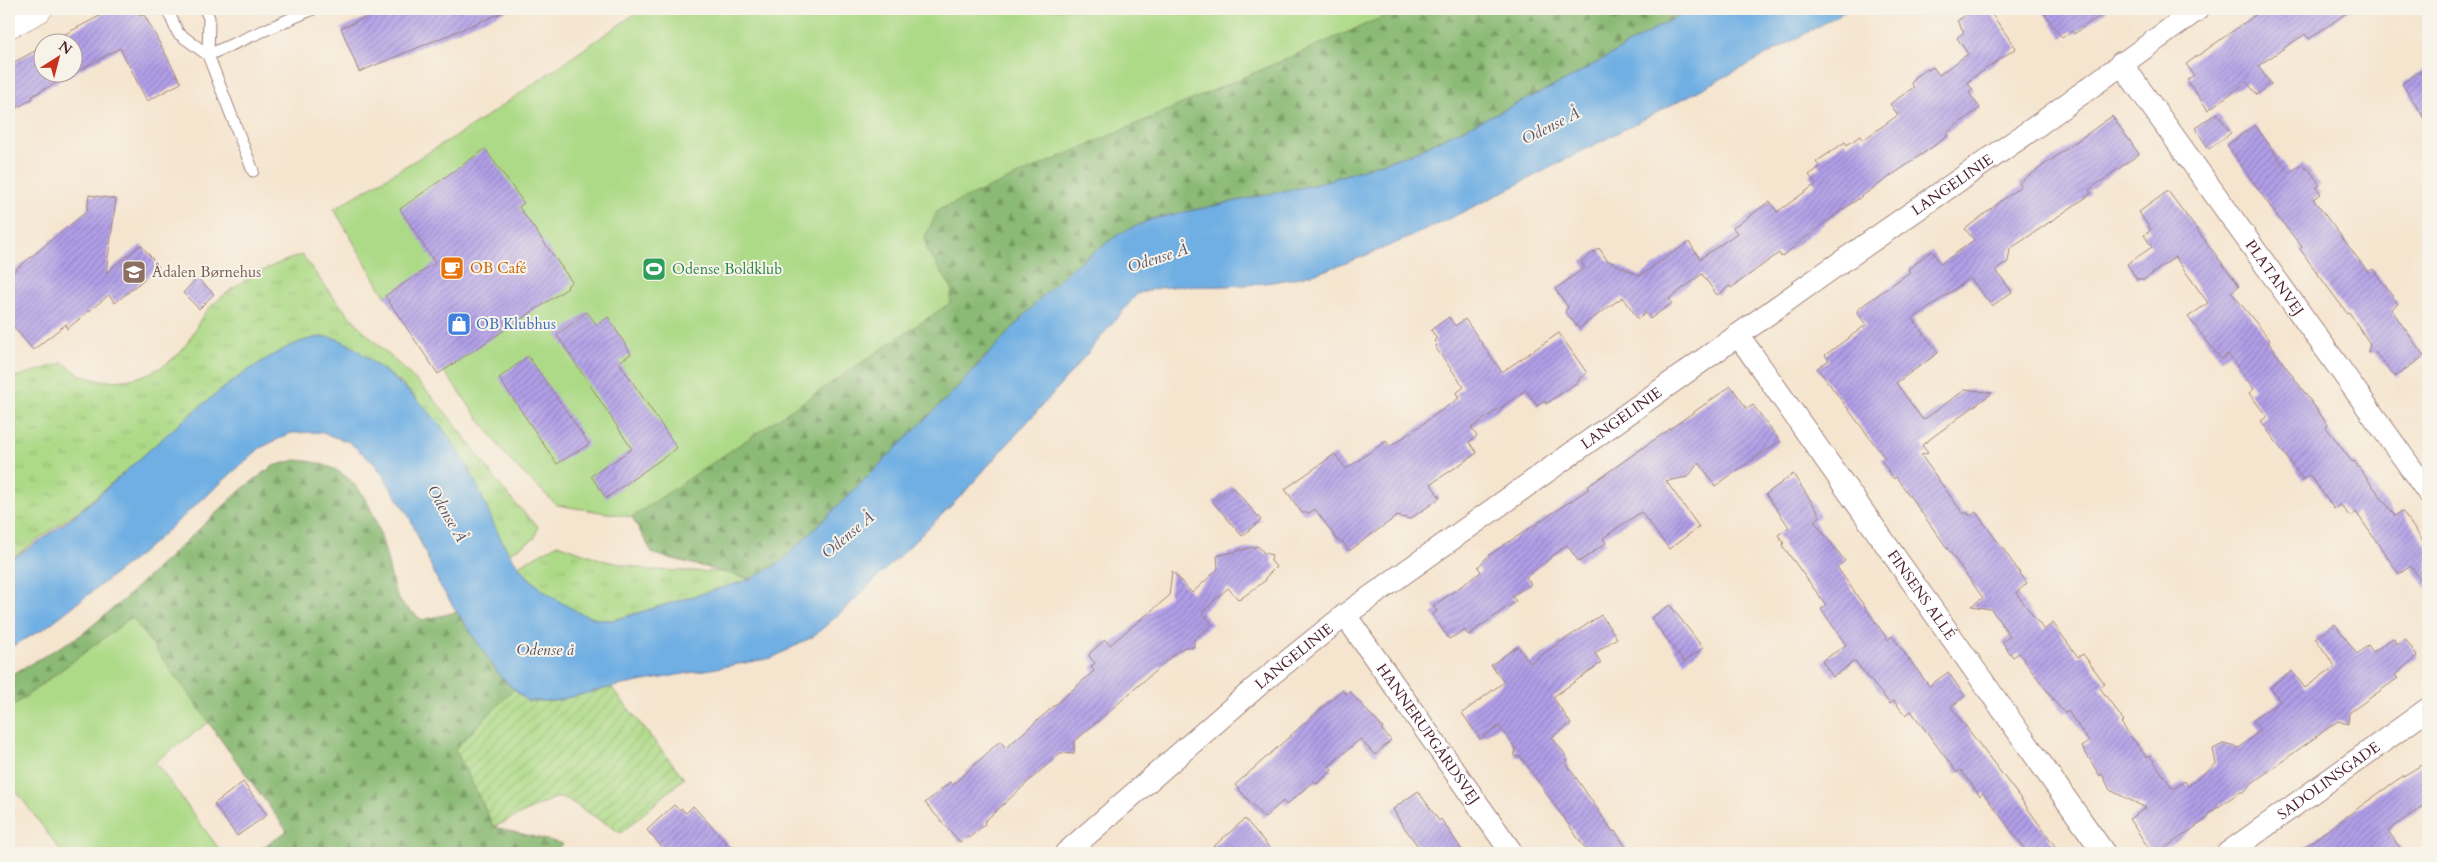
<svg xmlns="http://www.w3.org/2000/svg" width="2437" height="862" font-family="Cardo,serif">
<defs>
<pattern id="grass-tufts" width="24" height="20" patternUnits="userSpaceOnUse" patternTransform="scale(1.25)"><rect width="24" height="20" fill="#adda87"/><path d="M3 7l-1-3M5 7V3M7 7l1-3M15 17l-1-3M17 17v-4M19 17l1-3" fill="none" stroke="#96bb75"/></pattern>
<pattern id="forest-firs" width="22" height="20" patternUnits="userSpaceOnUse" patternTransform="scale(1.25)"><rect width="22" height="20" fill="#8aba74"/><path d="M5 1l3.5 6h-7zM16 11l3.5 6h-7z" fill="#73975f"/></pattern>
<pattern id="garden-furrows" width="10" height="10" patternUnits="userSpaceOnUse" patternTransform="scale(1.25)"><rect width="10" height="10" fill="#adda87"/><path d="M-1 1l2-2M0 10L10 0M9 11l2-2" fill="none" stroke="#96bb75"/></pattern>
<pattern id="building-hatch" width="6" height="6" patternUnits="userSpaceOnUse" patternTransform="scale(1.25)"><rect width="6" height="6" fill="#b19fe8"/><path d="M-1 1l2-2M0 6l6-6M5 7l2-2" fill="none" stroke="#9281bc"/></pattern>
</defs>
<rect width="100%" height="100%" fill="#f7f3e8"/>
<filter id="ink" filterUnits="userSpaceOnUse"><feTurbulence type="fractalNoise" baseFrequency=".02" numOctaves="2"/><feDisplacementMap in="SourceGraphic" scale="10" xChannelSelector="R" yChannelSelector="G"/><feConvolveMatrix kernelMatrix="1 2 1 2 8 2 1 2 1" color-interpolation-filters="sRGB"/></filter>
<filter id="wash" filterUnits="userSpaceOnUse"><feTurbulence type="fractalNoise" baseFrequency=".0096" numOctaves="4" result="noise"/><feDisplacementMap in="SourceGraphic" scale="20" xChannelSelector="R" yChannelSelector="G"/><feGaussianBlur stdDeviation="1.12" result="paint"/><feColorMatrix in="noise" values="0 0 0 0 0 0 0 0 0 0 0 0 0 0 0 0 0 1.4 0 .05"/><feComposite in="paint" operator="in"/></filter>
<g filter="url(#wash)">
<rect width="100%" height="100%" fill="#f5e5cf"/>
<path fill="url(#grass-tufts)" stroke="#7c7c59" d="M302 255C317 275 332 297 349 315 377 347 412 373 440 406 476 447 496 489 538 526L535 538 508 554 491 521 421 403 401 383 364 356 156 445 84 507 9 560V379L63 363C71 368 80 376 89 378 123 387 164 374 185 346 194 334 199 318 210 307 237 282 267 266 302 255Z
M558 544 605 561 651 570 725 572 751 579 614 620C579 623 540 591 518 566Z"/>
<path fill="url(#forest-firs)" stroke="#6a6c50" d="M1401 9H1690L1563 82 1410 154 1317 184 1152 219 982 359 954 391 879 466 781 562 751 579 653 554 632 517 952 288 927 251 925 237 937 210Z
M296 460C358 463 374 506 387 559 390 571 392 585 397 596 401 605 414 613 422 620L457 612 500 676 514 689 455 749 494 827 563 844 552 853H254L287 831 132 617 9 709V676L81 635 122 601 242 489 273 466Z"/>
<path fill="url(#garden-furrows)" stroke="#7c7c59" d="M611 687 684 778 621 833 565 798H554L494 827 455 749 514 689 527 701H554Z"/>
<path fill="#adda87" stroke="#7c7c59" d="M642 9H1401L938 210 925 237 927 251 952 288 950 303 632 517 557 505 510 461 391 299 385 296 334 209 474 125Z
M132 617 209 722 155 762 222 853H62L9 781V709Z"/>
<path fill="#70afe3" stroke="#5d6787" d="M1690 9H1849C1766 57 1680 100 1594 145 1506 190 1420 238 1326 270 1295 280 1258 285 1225 286 1196 287 1164 283 1137 294L1064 381 961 496 847 607 814 636 772 658 617 686 554 701H527L500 676 457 612 439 584 409 516 376 465 349 442 320 432 291 433 260 448 142 553 45 628 9 648V560C33 547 65 523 86 506 135 466 265 334 327 337 345 338 363 354 376 365 405 386 433 412 453 443 496 504 490 562 564 604 581 614 594 621 614 620L751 579 781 562 954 391 1037 302 1070 269 1119 234 1152 219 1317 184 1410 154 1563 82Z"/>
<g id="blocks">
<path fill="url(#building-hatch)" d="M113 9H123L145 16 181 83 147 101 120 48 32 96 33 98 9 113V65L42 47V72H72V42H50Z
M387 9H511L359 72 341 28Z
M1974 9H1988L2016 48 1967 82 1973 90 1969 93 1980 108 1946 133 1948 136 1835 215 1781 257 1779 253 1731 288 1730 286 1717 295 1702 274 1669 299 1672 303 1650 319 1646 313 1638 319 1623 297 1579 328 1565 312 1568 307 1555 289 1585 268 1581 262 1599 248 1607 260 1640 276 1689 242 1700 259 1737 233 1733 228 1770 201 1777 212 1816 184 1809 175 1820 167 1816 162 1845 142 1847 145 1860 136 1863 140 1898 115 1890 104 1914 87 1911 83 1914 80 1913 78 1927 69 1928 70 1933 67 1939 75 1968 54 1957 38 1964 32 1957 21Z
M2041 9H2109L2074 34 2071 31 2062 38Z
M2264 9H2352L2309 39 2305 34 2258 66 2271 84 2257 95 2247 82 2208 110 2187 80 2194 75 2186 64Z
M2428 66V123L2402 84Z
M2217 113 2231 133 2209 149 2195 128Z
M2112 116 2139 154 2089 190 2091 194 2010 249 2008 262 1996 270 2012 292 1992 306 1970 278 1913 319 1938 353 1896 383 1923 420 1966 389 1992 393 1922 445 1928 453 1921 455 1963 514 1967 512 1970 516 1976 512 2006 553 2027 583 2016 593 2044 630 2053 623 2078 657 2083 654 2105 684 2100 688 2124 721 2121 723 2147 758 2150 756 2173 789 2185 781 2188 786 2216 764 2213 749 2223 744 2239 748 2260 731 2253 720 2280 701 2270 687 2292 671 2305 688 2335 666 2315 638 2335 624 2357 654 2368 645 2373 652 2393 638 2397 644 2405 638 2417 656 2395 675 2398 678 2349 713 2348 724 2338 721 2252 783 2244 792H2240L2208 814V818L2158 853H2152L2129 819 2146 808 2110 790 2102 774 2100 776 2082 747 2089 742 2068 711 2065 713 2059 707 2019 653 2013 657 2002 642 2010 636 1991 609 1971 606 1983 598 1896 477 1894 479 1881 460 1885 458 1817 368 1829 360 1825 355 1866 325 1857 312 1858 309 1910 272 1908 269 1932 251 1941 264 1974 240 1965 229 2021 186 2019 183Z
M2255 125 2289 173 2302 164 2306 169 2308 168 2320 185 2316 187 2321 194 2313 199 2368 272 2373 269 2398 304 2391 309 2424 356 2395 377 2376 353 2368 352 2370 344 2349 312 2347 313 2323 281 2300 249 2302 247 2277 216 2227 145Z
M485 149 524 203 519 207 572 282 567 286 568 288 438 374 385 296 435 263 400 209Z
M2168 191 2239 286 2231 292 2270 340 2268 342 2328 425 2326 427 2352 462 2354 461 2395 516 2402 511 2428 548V590L2411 566 2399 574 2356 512 2350 517 2340 504 2334 509 2310 475 2303 480 2261 421 2267 417 2249 393 2254 389 2228 354 2221 359 2188 317 2208 303 2175 257 2145 279H2137L2127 264 2152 247 2144 235 2151 230 2139 212Z
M89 195 116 199 106 273 141 245 159 267 115 303 109 295 67 329 66 324 33 350 9 321V275L87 211Z
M197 278 214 294 199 309 183 293Z
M587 312 597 325 608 317 631 354 619 362 677 448 606 498 591 476 632 449 557 335Z
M1449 317 1455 326 1465 319 1502 372 1559 333 1587 373 1579 379 1580 380 1546 404 1545 401 1537 406 1526 390 1471 428 1477 436 1469 442 1477 453 1431 484 1440 498 1410 519 1397 516 1349 551 1343 542 1338 541 1315 509 1309 513H1302L1285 489 1335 454 1346 469 1386 441 1390 447 1459 398 1456 393 1464 387 1435 347 1437 346 1434 341 1437 339 1431 330Z
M528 356 589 444 557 464 499 378Z
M1731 386 1747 409 1753 405 1780 441 1715 486 1699 462 1688 477 1666 481 1699 527 1669 549 1641 512 1603 538 1606 543 1579 562 1567 545 1526 577 1531 584 1512 596 1516 601 1468 635 1465 630 1449 639 1432 614 1437 611 1433 606 1481 572 1478 567 1489 555 1589 489 1587 487Z
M1793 474 1817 510 1820 517 1814 521 1845 561 1837 567 1888 640 1892 636 1929 686 1948 672 1965 696 1951 707 2015 791 2060 853H2028L1983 793 1980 796 1961 770 1957 773 1911 711 1905 715 1894 701 1890 704 1855 661 1833 677 1822 661 1846 645 1821 609 1826 605 1782 545 1784 543 1778 535 1789 527 1766 494Z
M1232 486 1261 520 1242 536 1213 502Z
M1258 546 1264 553 1272 555 1271 561 1276 567 1265 578 1266 580 1239 600 1228 588 1202 612 1212 624 1194 639V647H1185L1178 651 1074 742V754L1060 753 984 822 985 824 969 838 967 836 960 842 925 803 950 782 953 785 1000 741 1006 748 1094 671 1091 667 1095 663 1089 656 1091 652 1105 640 1110 645 1169 596 1172 571 1192 593 1218 569 1217 556Z
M1670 605 1703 648 1684 662 1651 618Z
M1601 615 1617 638 1595 653 1601 663 1553 697 1571 724 1552 737 1564 753 1568 761 1566 763 1613 832 1615 831 1630 853H1583L1587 851 1521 757 1514 756 1516 749 1499 726 1480 739 1462 713 1504 682 1491 665 1518 646 1530 663Z
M1342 690 1346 694 1349 691 1383 728 1381 729 1391 740 1375 755 1360 739 1329 766 1332 770 1317 784 1314 781 1286 805 1283 801 1264 818 1235 785Z
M2428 761V802L2388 831 2404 853H2296L2397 780Z
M243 782 267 815 237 836 214 804Z
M1418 791 1439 821 1441 819 1464 853H1423L1401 823 1393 809Z
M674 805 679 810 681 808 686 813 693 806 736 853H667L647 830Z
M1245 819 1274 853H1206Z"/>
</g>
</g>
<g filter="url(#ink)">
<use href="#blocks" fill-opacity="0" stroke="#a0827d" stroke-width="1"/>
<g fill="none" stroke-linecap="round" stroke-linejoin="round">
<g stroke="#a0827d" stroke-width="13">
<path id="service" d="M167 9 178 33 208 55
M205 9 209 18 208 55 253 171
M208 55 313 9"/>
</g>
<g stroke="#a0827d" stroke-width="24">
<g id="minor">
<path id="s1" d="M2121 63 2428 492"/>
<path id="s2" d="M1738 335 2104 853"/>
<path id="s3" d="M1345 615 1512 853"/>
<path id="s4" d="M1066 853 1263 681 1345 615 1821 276 2034 128 2198 9"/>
<path id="s5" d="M2228 853 2428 709"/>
</g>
</g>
<g stroke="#a0827d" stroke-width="29">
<path id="tertiary" d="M9 24 38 9"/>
</g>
<use href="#service" stroke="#fff" stroke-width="11"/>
<use href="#minor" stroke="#fff" stroke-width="22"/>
<use href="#tertiary" stroke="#fff" stroke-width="28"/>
</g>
</g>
<defs>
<g id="cafe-square" transform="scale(1.25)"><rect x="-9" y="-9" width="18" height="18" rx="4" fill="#e8710a" stroke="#f7f3e8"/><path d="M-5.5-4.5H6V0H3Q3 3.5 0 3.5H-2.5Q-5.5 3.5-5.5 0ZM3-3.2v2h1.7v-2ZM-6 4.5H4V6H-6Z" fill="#fff"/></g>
<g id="stadium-square" transform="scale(1.25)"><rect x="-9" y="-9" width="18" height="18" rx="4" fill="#2e9e5b" stroke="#f7f3e8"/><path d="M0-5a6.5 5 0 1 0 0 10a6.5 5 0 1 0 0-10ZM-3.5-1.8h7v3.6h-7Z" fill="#fff"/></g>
<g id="school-square" transform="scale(1.25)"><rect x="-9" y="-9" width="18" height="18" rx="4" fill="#8d6e63" stroke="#f7f3e8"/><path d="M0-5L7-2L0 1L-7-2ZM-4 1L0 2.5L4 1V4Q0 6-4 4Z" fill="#fff"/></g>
<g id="shop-square" transform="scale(1.25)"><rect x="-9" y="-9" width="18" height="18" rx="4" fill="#3f7fe0" stroke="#f7f3e8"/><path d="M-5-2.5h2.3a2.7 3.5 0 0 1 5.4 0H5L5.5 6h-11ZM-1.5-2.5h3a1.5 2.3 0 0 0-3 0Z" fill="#fff"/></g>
</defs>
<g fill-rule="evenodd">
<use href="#cafe-square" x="452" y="268"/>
<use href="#stadium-square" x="654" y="269"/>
<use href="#school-square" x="134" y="272"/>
<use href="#shop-square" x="459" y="324"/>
</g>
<g text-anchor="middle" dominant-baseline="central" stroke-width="4" stroke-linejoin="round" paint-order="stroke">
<g font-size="15" fill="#4a1f2b" stroke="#f7f3e8">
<text stroke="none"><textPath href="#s4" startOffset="1111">LANGELINIE</textPath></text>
<text stroke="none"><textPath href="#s1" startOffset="264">PLATANVEJ</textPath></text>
<text stroke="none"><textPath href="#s4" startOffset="706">LANGELINIE</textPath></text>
<text stroke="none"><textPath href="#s2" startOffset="318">FINSENS ALLÉ</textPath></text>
<text stroke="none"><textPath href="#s4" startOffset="301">LANGELINIE</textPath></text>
<text stroke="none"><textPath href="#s3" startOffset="145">HANNERUPGÅRDSVEJ</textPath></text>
<text stroke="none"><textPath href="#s5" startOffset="124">SADOLINSGADE</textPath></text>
</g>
<g font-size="15" fill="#c56008" stroke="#f7f3e8" text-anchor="start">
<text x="470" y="268">OB Café</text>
</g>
<g font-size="15" fill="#27864d" stroke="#f7f3e8" text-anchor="start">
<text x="672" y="269">Odense Boldklub</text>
</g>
<g font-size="15" fill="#785e54" stroke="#f7f3e8" text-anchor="start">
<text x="152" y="272">Ådalen Børnehus</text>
</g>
<g font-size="15" fill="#366cbe" stroke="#f7f3e8" text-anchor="start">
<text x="476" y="324">OB Klubhus</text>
</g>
<g font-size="16" font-style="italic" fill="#57516b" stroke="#f7f3e8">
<text transform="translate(1551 126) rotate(-27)">Odense Å</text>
<text transform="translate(1158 258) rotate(-18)">Odense Å</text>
<text transform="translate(447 514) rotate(60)">Odense Å</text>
<text transform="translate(848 535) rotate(-40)">Odense Å</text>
<text x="545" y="650">Odense å</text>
</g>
</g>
<rect width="2437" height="862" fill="none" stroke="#f7f3e8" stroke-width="30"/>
<g transform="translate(58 58) rotate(36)"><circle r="24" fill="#f7f3e8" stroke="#b29e9c"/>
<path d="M0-4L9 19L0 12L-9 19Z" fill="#c8321e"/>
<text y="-8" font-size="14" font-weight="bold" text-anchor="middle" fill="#4a1f2b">N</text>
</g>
</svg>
